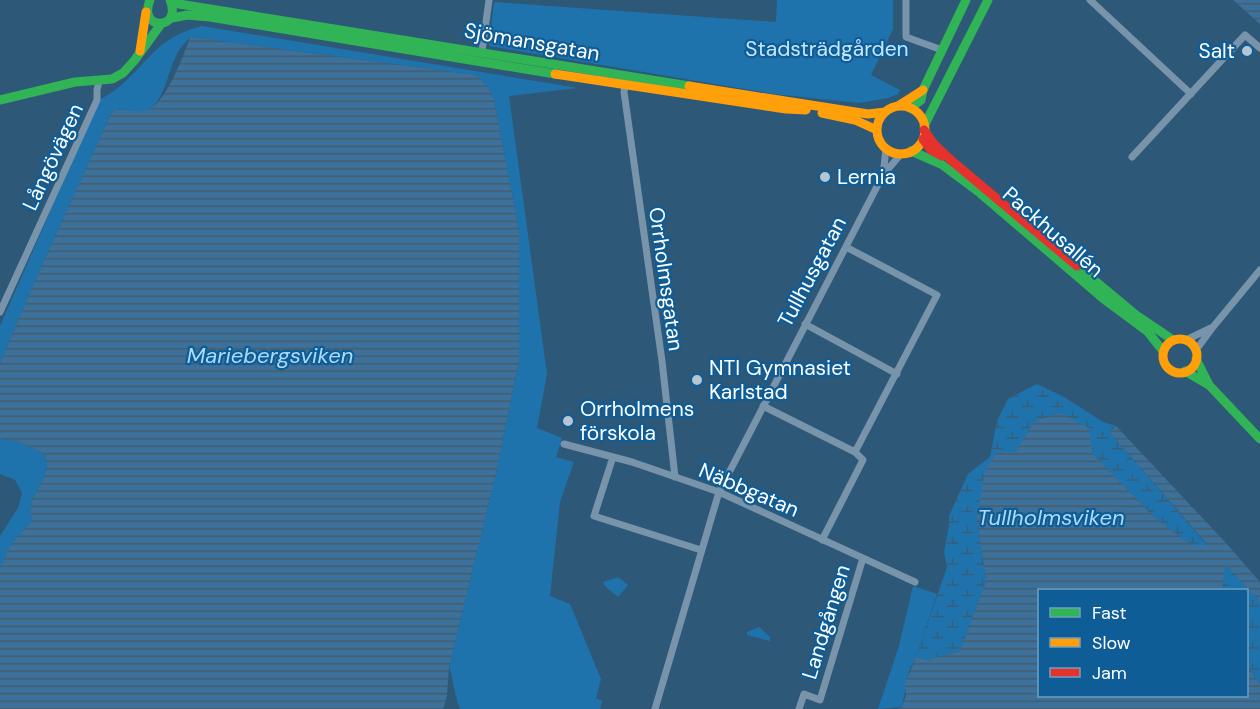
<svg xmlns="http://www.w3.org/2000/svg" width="1260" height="709" font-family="'DM Sans',sans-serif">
<defs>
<pattern id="wetland-marsh" width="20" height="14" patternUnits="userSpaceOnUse" patternTransform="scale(1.5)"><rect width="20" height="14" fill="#1f73ac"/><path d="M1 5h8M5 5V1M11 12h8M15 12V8" fill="none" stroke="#385e77"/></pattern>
<pattern id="water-rules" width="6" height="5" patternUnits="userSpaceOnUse" patternTransform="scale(1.5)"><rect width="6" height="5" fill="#3c719b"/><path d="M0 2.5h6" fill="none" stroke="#465b6c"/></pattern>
</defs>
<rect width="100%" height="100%" fill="#2e5878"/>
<path fill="#1f73ac" d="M777 0H893V29L871 75 900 90 898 94 888 98 859 103 774 94 489 46 494 2 776 22Z
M202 26 578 88 509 96 547 374 537 428 562 438 556 457 574 462 560 502 550 596 570 604 601 679 596 698 602 701 600 709H460C454 694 454 681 449 667L496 473 519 360V231L494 100 489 88 476 75 190 37C186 42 181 47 178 52 169 67 164 103 148 110 137 116 122 105 112 112L42 265 0 363V326L99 100C106 96 113 92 119 87 151 60 157 37 202 26Z
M0 439C15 438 32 447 45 455 52 472 38 486 32 501 30 507 31 515 32 521L10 546 0 569V536L18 508 22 493 15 480 0 474Z
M618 577 628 585 618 597 605 586 603 582Z
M913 586 937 594 916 657 909 671 902 707 878 709 899 646Z
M759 627 770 637V641L747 635V632Z"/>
<path fill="url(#wetland-marsh)" d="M1037 384 1064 397 1103 422 1116 426 1110 433 1208 546 1191 545 1153 516 1092 453 1059 413 1035 421 1015 452 977 518 986 581 960 651 927 660 916 657 947 567 944 552 949 525V516L968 474 990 457 997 421 1008 399Z
M1224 563 1260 602V684L1247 666 1246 590H1222Z"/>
<path fill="url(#water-rules)" d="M1233 0H1260V24Z
M190 37 476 75 489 88 494 100 519 231V360L496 473 449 667 447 696 443 709H0V569L10 546 32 521C31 515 30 507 32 501 38 486 52 472 45 455 32 447 15 438 0 439V363L42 265 112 112C120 106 133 113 144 111 164 109 184 55 190 37Z
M1059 413 1089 428 1092 453 1153 516 1191 545H1208L1110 433 1116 426 1226 543 1260 582V602L1225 564 1222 590H1040V696H1246L1247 666 1260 684V709H897L902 707 906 695 905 684 916 657 927 660 960 651 986 581 977 518 985 471 997 452H1015L1035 421Z"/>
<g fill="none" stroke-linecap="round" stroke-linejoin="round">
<path stroke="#7794ab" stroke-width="7" d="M906 0V37L942 50
M1090 0 1191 94
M482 51 489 0
M625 86 624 92 662 361 675 477
M1132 157 1245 35 1260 48
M883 175 886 149
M846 247 937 295 855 452
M0 312 97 100V90L99 81
M805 324 897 374
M1186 340 1213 327
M1196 350 1213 327 1260 270
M763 406 855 452 863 460 822 540
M564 444 632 462 719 492 915 582
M613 457 594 516 701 550
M655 709 719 492 883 175 901 154
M799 709 804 694 820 700 863 558"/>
<path stroke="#30b455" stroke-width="9" d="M150 0C137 31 183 31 170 0
M173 3 689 86
M172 18 187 15 210 17 555 74
M0 100 75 82 112 79 123 73 134 61 161 24
M910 108 921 100 923 90 966 0
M924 126 988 0
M911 151 941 164 980 193 1105 300 1148 332 1163 351
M1077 266 1136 315 1173 340
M1196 359 1209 385
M1185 371 1209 385 1260 439"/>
<path stroke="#ff9f0a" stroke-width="9" d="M140 51 146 12
M555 74 786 109 806 110
M689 86 868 114 885 112
M898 106 923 90
M877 130a24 24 0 1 1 48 0a24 24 0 1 1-48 0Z
M822 113 855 120 877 130
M1163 356a17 17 0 1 1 34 0a17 17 0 1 1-34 0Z"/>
<path stroke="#e5322d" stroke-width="9" d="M924 130 934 144 952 161 1077 266
M923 139 931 150 942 156"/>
</g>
<g fill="#b6c5d0" stroke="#0f5d97" stroke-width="2">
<circle cx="1247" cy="51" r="6"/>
<circle cx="825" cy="177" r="6"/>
<circle cx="697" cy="380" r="6"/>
<circle cx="568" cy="421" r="6"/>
</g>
<g text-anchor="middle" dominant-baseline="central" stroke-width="4.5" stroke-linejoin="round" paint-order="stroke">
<g font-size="21" fill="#fff" stroke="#0f5d97">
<text transform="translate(532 42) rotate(10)">Sjömansgatan</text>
<text transform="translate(53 157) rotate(-65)">Långövägen</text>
<text transform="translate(1053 232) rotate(41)">Packhusallén</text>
<text transform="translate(812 272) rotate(-62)">Tullhusgatan</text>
<text transform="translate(666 279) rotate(82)">Orrholmsgatan</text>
<text transform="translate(749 490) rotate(23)">Näbbgatan</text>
<text transform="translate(826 622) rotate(-73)">Landgången</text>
</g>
<g font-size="21" fill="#c7e7fe" stroke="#0f5d97">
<text x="827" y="49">Stadsträdgården</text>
</g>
<g font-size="21" fill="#fff" stroke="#0f5d97" text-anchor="start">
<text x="1235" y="51" text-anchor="end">Salt</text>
<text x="837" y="177">Lernia</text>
<text x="709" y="368">NTI Gymnasiet<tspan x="709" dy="24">Karlstad</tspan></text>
<text x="580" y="409">Orrholmens<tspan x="580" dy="24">förskola</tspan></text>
</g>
<g font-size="22" font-style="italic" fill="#abdbfb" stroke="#0f5d97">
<text x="270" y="355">Mariebergsviken</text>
<text x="1051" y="517">Tullholmsviken</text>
</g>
</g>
<rect x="1038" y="589" width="210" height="108" fill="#0f5d97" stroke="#6f9ec1" stroke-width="1.5"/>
<rect x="1050" y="608" width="30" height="9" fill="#30b455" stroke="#6f9ec1" stroke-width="1.5"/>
<text x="1092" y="619" font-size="18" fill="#ffffff">Fast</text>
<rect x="1050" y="638" width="30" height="9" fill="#ff9f0a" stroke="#6f9ec1" stroke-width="1.5"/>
<text x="1092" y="649" font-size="18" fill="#ffffff">Slow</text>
<rect x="1050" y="668" width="30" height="9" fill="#e5322d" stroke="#6f9ec1" stroke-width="1.5"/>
<text x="1092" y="679" font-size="18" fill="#ffffff">Jam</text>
</svg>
